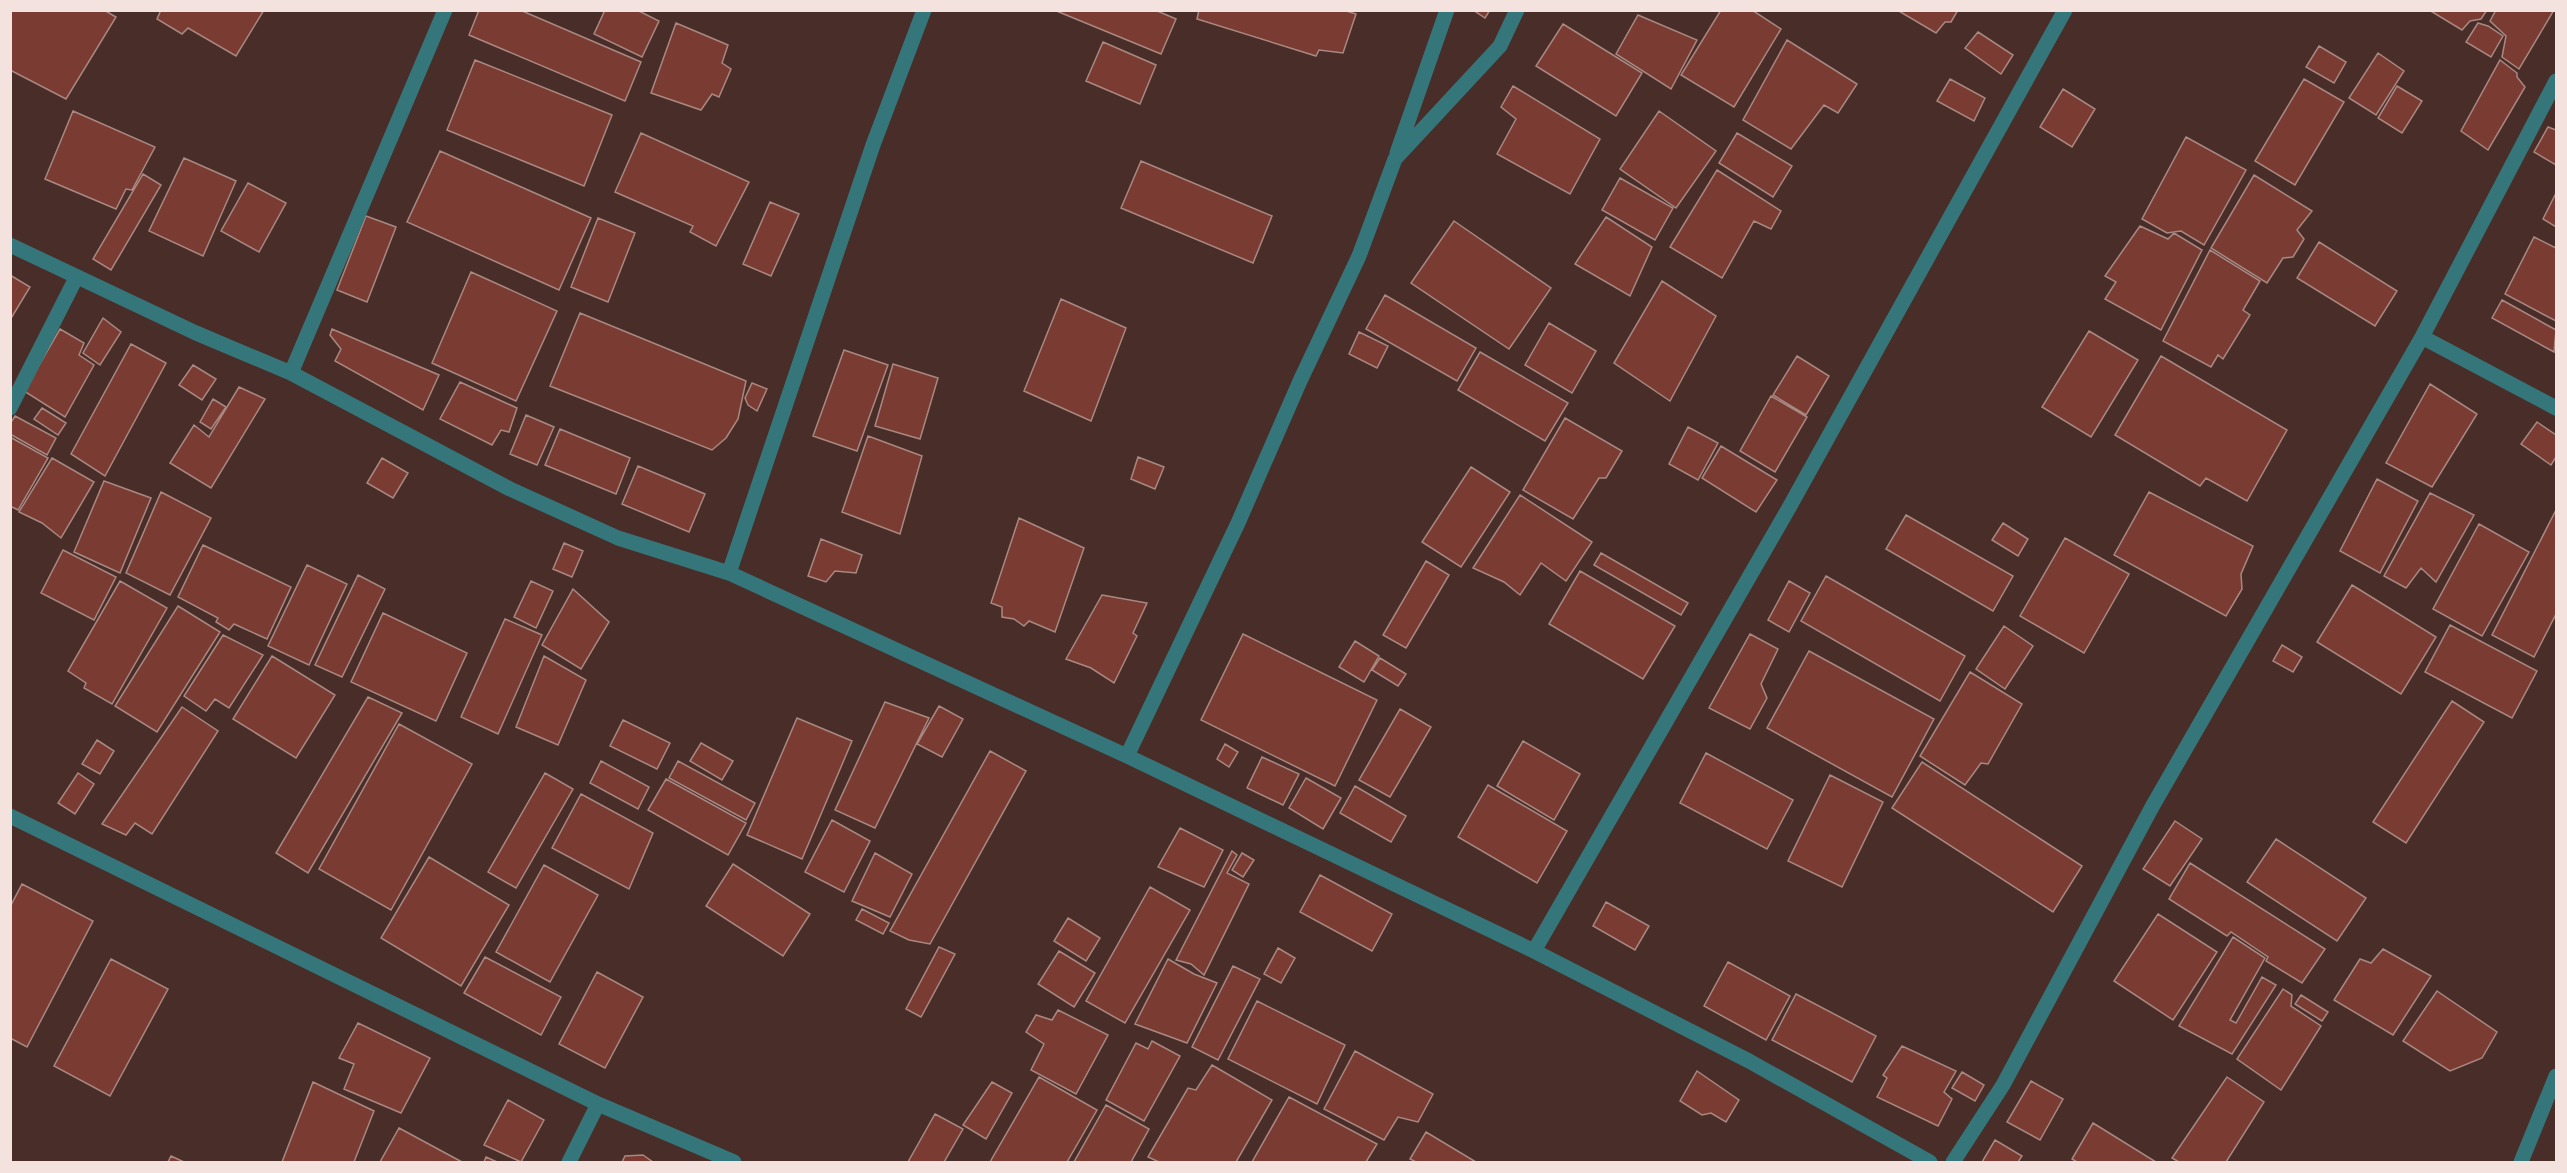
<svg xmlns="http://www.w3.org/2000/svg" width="2567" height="1173" font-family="Ubuntu,sans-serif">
<rect width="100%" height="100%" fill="#482d28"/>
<path fill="#7a3c32" stroke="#a98882" stroke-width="1.5" d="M10 10H104L116 17 66 99 10 70Z
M161 10H264L236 56 188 28 182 34 157 19Z
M479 10H520L641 62 625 101 469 35Z
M605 10H637L659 21 642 57 594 34Z
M1054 10H1155L1176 19 1161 54Z
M1199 10H1343L1356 14 1343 53 1319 50 1316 56 1197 19Z
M1473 10H1490L1485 18Z
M1721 10H1752L1781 29 1734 107 1681 75Z
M1897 10H1958L1951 22H1945L1936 33Z
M2429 10H2487L2481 19 2470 21 2462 30Z
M2496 10H2554L2519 69 2502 57 2506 36 2490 21Z
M1638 15 1697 40 1671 89 1616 54Z
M676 23 728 45 722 63 731 69 719 97 712 94 701 110 651 93Z
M2478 23 2488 26 2503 36 2491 57 2466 42Z
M1563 24 1642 73 1616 116 1536 66Z
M1978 32 2013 55 2001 74 1965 48Z
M1787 40 1857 84 1838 113 1824 105 1791 149 1743 120Z
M1103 42 1156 65 1140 104 1086 81Z
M2319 46 2346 62 2334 83 2306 67Z
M2378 53 2404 71 2376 115 2349 98Z
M475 60 612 115 584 186 447 130Z
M2500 60 2517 73V77L2525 87 2488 150 2461 131Z
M1950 79 1985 98 1974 121 1937 101Z
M2304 79 2344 102 2295 185 2255 161Z
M1513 86 1600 139 1570 194 1497 154 1516 119 1501 107Z
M2397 86 2422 101 2402 133 2378 118Z
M2063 89 2095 109 2072 147 2040 127Z
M73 111 155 147 132 190 126 189 116 209 45 179Z
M1659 111 1716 151 1676 208 1620 169Z
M2548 127 2556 130V165L2534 152Z
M641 133 749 182 716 246 690 232 693 226 615 192Z
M1737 133 1792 166 1773 197 1719 163Z
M2186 137 2246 170 2204 245 2181 231 2167 233 2142 219Z
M440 151 591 218 559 290 407 222Z
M184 158 236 181 203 256 149 231Z
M1141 161 1272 216 1253 263 1121 208Z
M1717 170 1781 211 1771 229 1754 221 1722 278 1670 247Z
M143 174 161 185 111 270 93 259Z
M2254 175 2312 211 2297 230 2304 239 2293 257 2283 258 2267 283 2211 248Z
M1620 178 1673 208 1655 240 1602 210Z
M248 183 286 203 259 252 221 231Z
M2556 193V227L2543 219Z
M770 202 799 214 771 276 743 264Z
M366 216 396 227 367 302 337 290Z
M1606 217 1652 247 1630 296 1575 264Z
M598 218 635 233 608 302 571 287Z
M1454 221 1551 288 1509 349 1411 283Z
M2140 226 2168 239 2174 233 2202 250 2161 330 2105 299 2116 282 2105 276Z
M2534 237 2556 248V321L2505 294Z
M2319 242 2397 291 2375 326 2297 278Z
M2210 250 2260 281 2243 310 2250 315 2223 359 2218 355 2211 367 2163 341Z
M471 272 557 311 516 401 432 363Z
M10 275 30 287 10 320Z
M1662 281 1716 316 1670 401 1614 363Z
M1385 295 1476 348 1457 381 1366 329Z
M1061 299 1126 328 1091 421 1024 391Z
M2502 300 2556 330 2554 352 2492 318Z
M580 313 746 381 738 419 726 438 712 450 550 386Z
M103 318 121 332 100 365 83 353Z
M1549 323 1596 351 1572 393 1525 365Z
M60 329 84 343 79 355 94 365 65 417 24 391Z
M332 329 439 375 423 410 335 361 341 349 330 335Z
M2089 331 2138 360 2091 437 2042 407Z
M1359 332 1388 346 1377 368 1349 354Z
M131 344 166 363 105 476 71 454Z
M844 350 888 365 857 451 813 436Z
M1480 352 1568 403 1545 441 1458 390Z
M1797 356 1829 376 1806 415 1773 395Z
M2161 356 2287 430 2247 501 2206 478 2200 486 2115 435Z
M893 364 938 378 920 439 875 426Z
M193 365 216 379 202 400 179 385Z
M460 382 517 408 509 432 501 430 492 445 440 419Z
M752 383 767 389 757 411 748 405 745 398Z
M2430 384 2477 414 2432 487 2386 463Z
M239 387 265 399 211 488 170 463 194 425 209 437Z
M1771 396 1807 417 1775 472 1740 451Z
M213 399 226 407 211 429 200 422Z
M42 408 66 423 58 435 34 419Z
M526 415 554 427 537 465 510 454Z
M15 416 56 438 47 455 10 434V424Z
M1565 418 1622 451 1606 478H1599L1573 519 1523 490Z
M2537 422 2556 435V457L2551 465 2521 444Z
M1688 427 1718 443 1698 480 1669 464Z
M560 429 630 458 616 494 545 465Z
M868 436 922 456 900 534 842 512Z
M10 437 48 458 18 510 10 506Z
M1721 446 1777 480 1756 512 1702 478Z
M1138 457 1164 467 1155 489 1131 479Z
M52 458 94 482 61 538 42 523 19 512Z
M382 458 408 473 393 498 367 483Z
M638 466 705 494 689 532 622 504Z
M1471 467 1510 492 1461 567 1422 542Z
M2377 479 2418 501 2380 573 2340 551Z
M104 481 151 498 120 573 74 552Z
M161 492 211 518 170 595 126 573Z
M2149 492 2253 546 2241 574 2242 589 2226 616 2114 555Z
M2430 493 2474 515 2436 582 2421 568 2406 588 2384 576Z
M1520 495 1592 542 1566 581 1541 563 1520 595 1504 582 1473 568Z
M2556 510V614L2534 657 2492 635Z
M1906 515 2013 576 1993 611 1886 549Z
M1019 518 1084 548 1055 632 1029 621 1024 626 1014 619 1002 617V607L991 603Z
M2003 523 2028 539 2018 556 1992 540Z
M2479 524 2529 552 2482 636 2433 609Z
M2065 538 2129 574 2084 653 2020 616Z
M821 539 862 555 856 573 835 571 826 582 808 576Z
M564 543 583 551 572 577 553 569Z
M203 545 291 587 267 639 234 624 229 630 216 622 218 618 178 597Z
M63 550 116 577 94 620 41 593Z
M1601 553 1688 603 1681 615 1594 565Z
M1426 561 1449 575 1406 648 1383 635Z
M307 565 347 584 309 665 268 646Z
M1580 571 1675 626 1643 679 1549 624Z
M358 575 385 589 342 677 315 665Z
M1826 576 1965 656 1940 701 1801 621Z
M120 581 167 608 112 704 84 688 86 683 68 671Z
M531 581 553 591 536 628 514 617Z
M1789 581 1810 593 1789 632 1768 620Z
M2352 585 2436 637 2401 694 2317 642Z
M573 589 609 622 581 669 542 645Z
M1102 595 1147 603 1133 633 1137 636 1114 683 1091 668 1066 659Z
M178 606 220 632 157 732 115 706Z
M383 613 467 653 436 721 351 682Z
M505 619 542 635 498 734 461 717Z
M2450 625 2537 671 2512 718 2425 672Z
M2004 626 2033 646 2005 689 1976 669Z
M1243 634 1377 700 1335 786 1201 720Z
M1750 634 1778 649 1761 684 1767 698 1750 729 1709 708Z
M223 635 263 655 229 708 215 699 206 711 184 696Z
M1355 641 1379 656 1364 682 1339 667Z
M2282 645 2302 657 2293 672 2273 661Z
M1809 651 1934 719 1892 797 1767 728Z
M272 656 335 695 296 758 233 719Z
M544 656 586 680 558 745 516 727Z
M1380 658 1406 674 1398 686 1372 670Z
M1970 672 2022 704 1988 764 1981 763 1965 785 1920 756Z
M368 697 402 713 308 873 276 853Z
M2452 701 2484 722 2406 843 2373 822Z
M885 702 929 718 875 828 835 810Z
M939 706 963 719 942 757 917 744Z
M182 707 218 731 152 834 135 823 126 835 102 824Z
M1400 709 1431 727 1390 797 1359 780Z
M797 718 852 741 802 859 747 835Z
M623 720 670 743 657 769 610 746Z
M399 724 472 764 391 910 319 869Z
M97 740 114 751 100 774 82 764Z
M1523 741 1580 774 1554 820 1497 786Z
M701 743 733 761 722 780 690 761Z
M1225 744 1238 752 1229 767 1217 759Z
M990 751 1026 771 930 944 909 940 890 931Z
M1706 753 1793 800 1767 849 1680 803Z
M1262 757 1299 774 1283 805 1247 788Z
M601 761 649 787 638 809 590 783Z
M678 761 755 803 746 820 669 778Z
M1922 762 2082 866 2053 912 1892 808Z
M78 773 94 784 75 814 58 803Z
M545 773 573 789 516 888 488 872Z
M1830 775 1883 802 1842 887 1788 861Z
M1306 778 1341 798 1323 829 1289 808Z
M666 779 746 823 728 855 648 810Z
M1488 785 1567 831 1537 883 1458 837Z
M1355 786 1406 816 1391 842 1340 813Z
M581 794 653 833 629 889 552 848Z
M832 820 870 841 844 892 805 872Z
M2175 821 2202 839 2170 886 2143 869Z
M1180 828 1223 850 1204 887 1158 867Z
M2276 839 2366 898 2337 941 2247 882Z
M1232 851 1237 855 1227 873 1249 884 1204 975 1191 964 1176 960Z
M875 853 912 874 890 917 852 901Z
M1242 853 1254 860 1243 877 1232 870Z
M429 857 509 905 461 986 381 938Z
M2190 863 2325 949 2302 983 2266 961 2268 957 2231 932 2227 936 2169 899Z
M733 864 810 914 783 956 706 906Z
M544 865 598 895 550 982 496 952Z
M1320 875 1392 914 1372 951 1300 912Z
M22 884 93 921 27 1047 10 1038V907Z
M1150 887 1190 910 1125 1023 1086 1001Z
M1606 902 1649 926 1635 950 1593 926Z
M862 909 889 923 883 934 856 920Z
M2158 914 2217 952 2173 1020 2114 981Z
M1068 918 1100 938 1086 961 1054 941Z
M2233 937 2265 958 2230 1020 2236 1023 2262 977 2276 985 2232 1054 2179 1026Z
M939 947 955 954 921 1017 906 1009Z
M1278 948 1295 958 1281 983 1264 974Z
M2383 949 2431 976 2393 1035 2334 1000 2360 959 2371 963Z
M1059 951 1095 973 1074 1007 1038 984Z
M485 957 561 997 541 1035 464 993Z
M111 959 168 989 110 1096 54 1066Z
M1168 959 1194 974 1217 983 1187 1043 1135 1024Z
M1728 962 1790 996 1766 1040 1704 1006Z
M1233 966 1260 979 1218 1060 1192 1047Z
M597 972 643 997 605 1068 559 1044Z
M2283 989 2292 995 2291 1006 2321 1026 2281 1090 2237 1059Z
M2437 991 2497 1032 2482 1058 2450 1071 2403 1041Z
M1796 994 1876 1036 1852 1082 1772 1040Z
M2301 995 2328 1012 2322 1021 2295 1004Z
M1257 1001 1345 1045 1317 1104 1228 1059Z
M1058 1010 1108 1035 1076 1094 1031 1070 1044 1044 1026 1032 1036 1015 1052 1020Z
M358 1023 430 1058 401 1113 344 1089 354 1064 339 1058Z
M1152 1041 1180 1056 1144 1121 1106 1100 1136 1043 1148 1049Z
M1902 1046 1956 1071 1944 1092 1952 1099 1938 1126 1877 1097 1887 1078 1883 1075Z
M1355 1051 1433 1094 1418 1122 1398 1117 1384 1140 1324 1109Z
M1212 1065 1272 1100 1236 1162H1159L1148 1157 1188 1088 1196 1090Z
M1697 1071 1739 1100 1726 1122 1711 1113 1702 1115 1680 1101Z
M1962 1072 1984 1085 1975 1101 1952 1088Z
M1039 1077 1097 1110 1067 1162H990Z
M2227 1077 2264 1102 2226 1162H2179L2172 1158Z
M2031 1081 2063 1099 2040 1140 2007 1122Z
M313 1082 374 1111 354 1162H282Z
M992 1082 1012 1093 986 1139 963 1125Z
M1289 1097 1377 1144 1366 1162H1252Z
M508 1100 544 1120 521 1162 484 1145Z
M1106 1105 1149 1129 1131 1162H1074Z
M935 1114 963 1129 944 1162H908Z
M2093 1123 2156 1162H2077L2072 1159Z
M399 1128 462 1162H380Z
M1426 1132 1476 1162H1416L1410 1159Z
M1995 1140 2022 1156 2018 1162H1982Z
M643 1155 653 1162H622L625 1156Z
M171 1156 184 1162H168Z
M486 1157 497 1162H484Z"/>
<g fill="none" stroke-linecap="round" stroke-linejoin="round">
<path stroke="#35767b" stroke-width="15" d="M1397 153 1447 10
M10 245 196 333 291 373 510 489 618 538 729 573 1127 756 1534 951 1749 1061 1930 1162
M2422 337 2556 408
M291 373 445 10
M10 408 76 278
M729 573 873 145 924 10
M1127 756 1238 523 1300 381 1359 256 1395 159 1500 46 1517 10
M10 816 598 1104 734 1162
M1534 951 1790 506 2065 10
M569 1162 598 1104
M1953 1162 2003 1085 2152 807 2422 337 2556 81
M2521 1162 2556 1076"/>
</g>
<rect width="2567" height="1173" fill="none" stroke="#f4e2df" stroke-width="24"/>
</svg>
